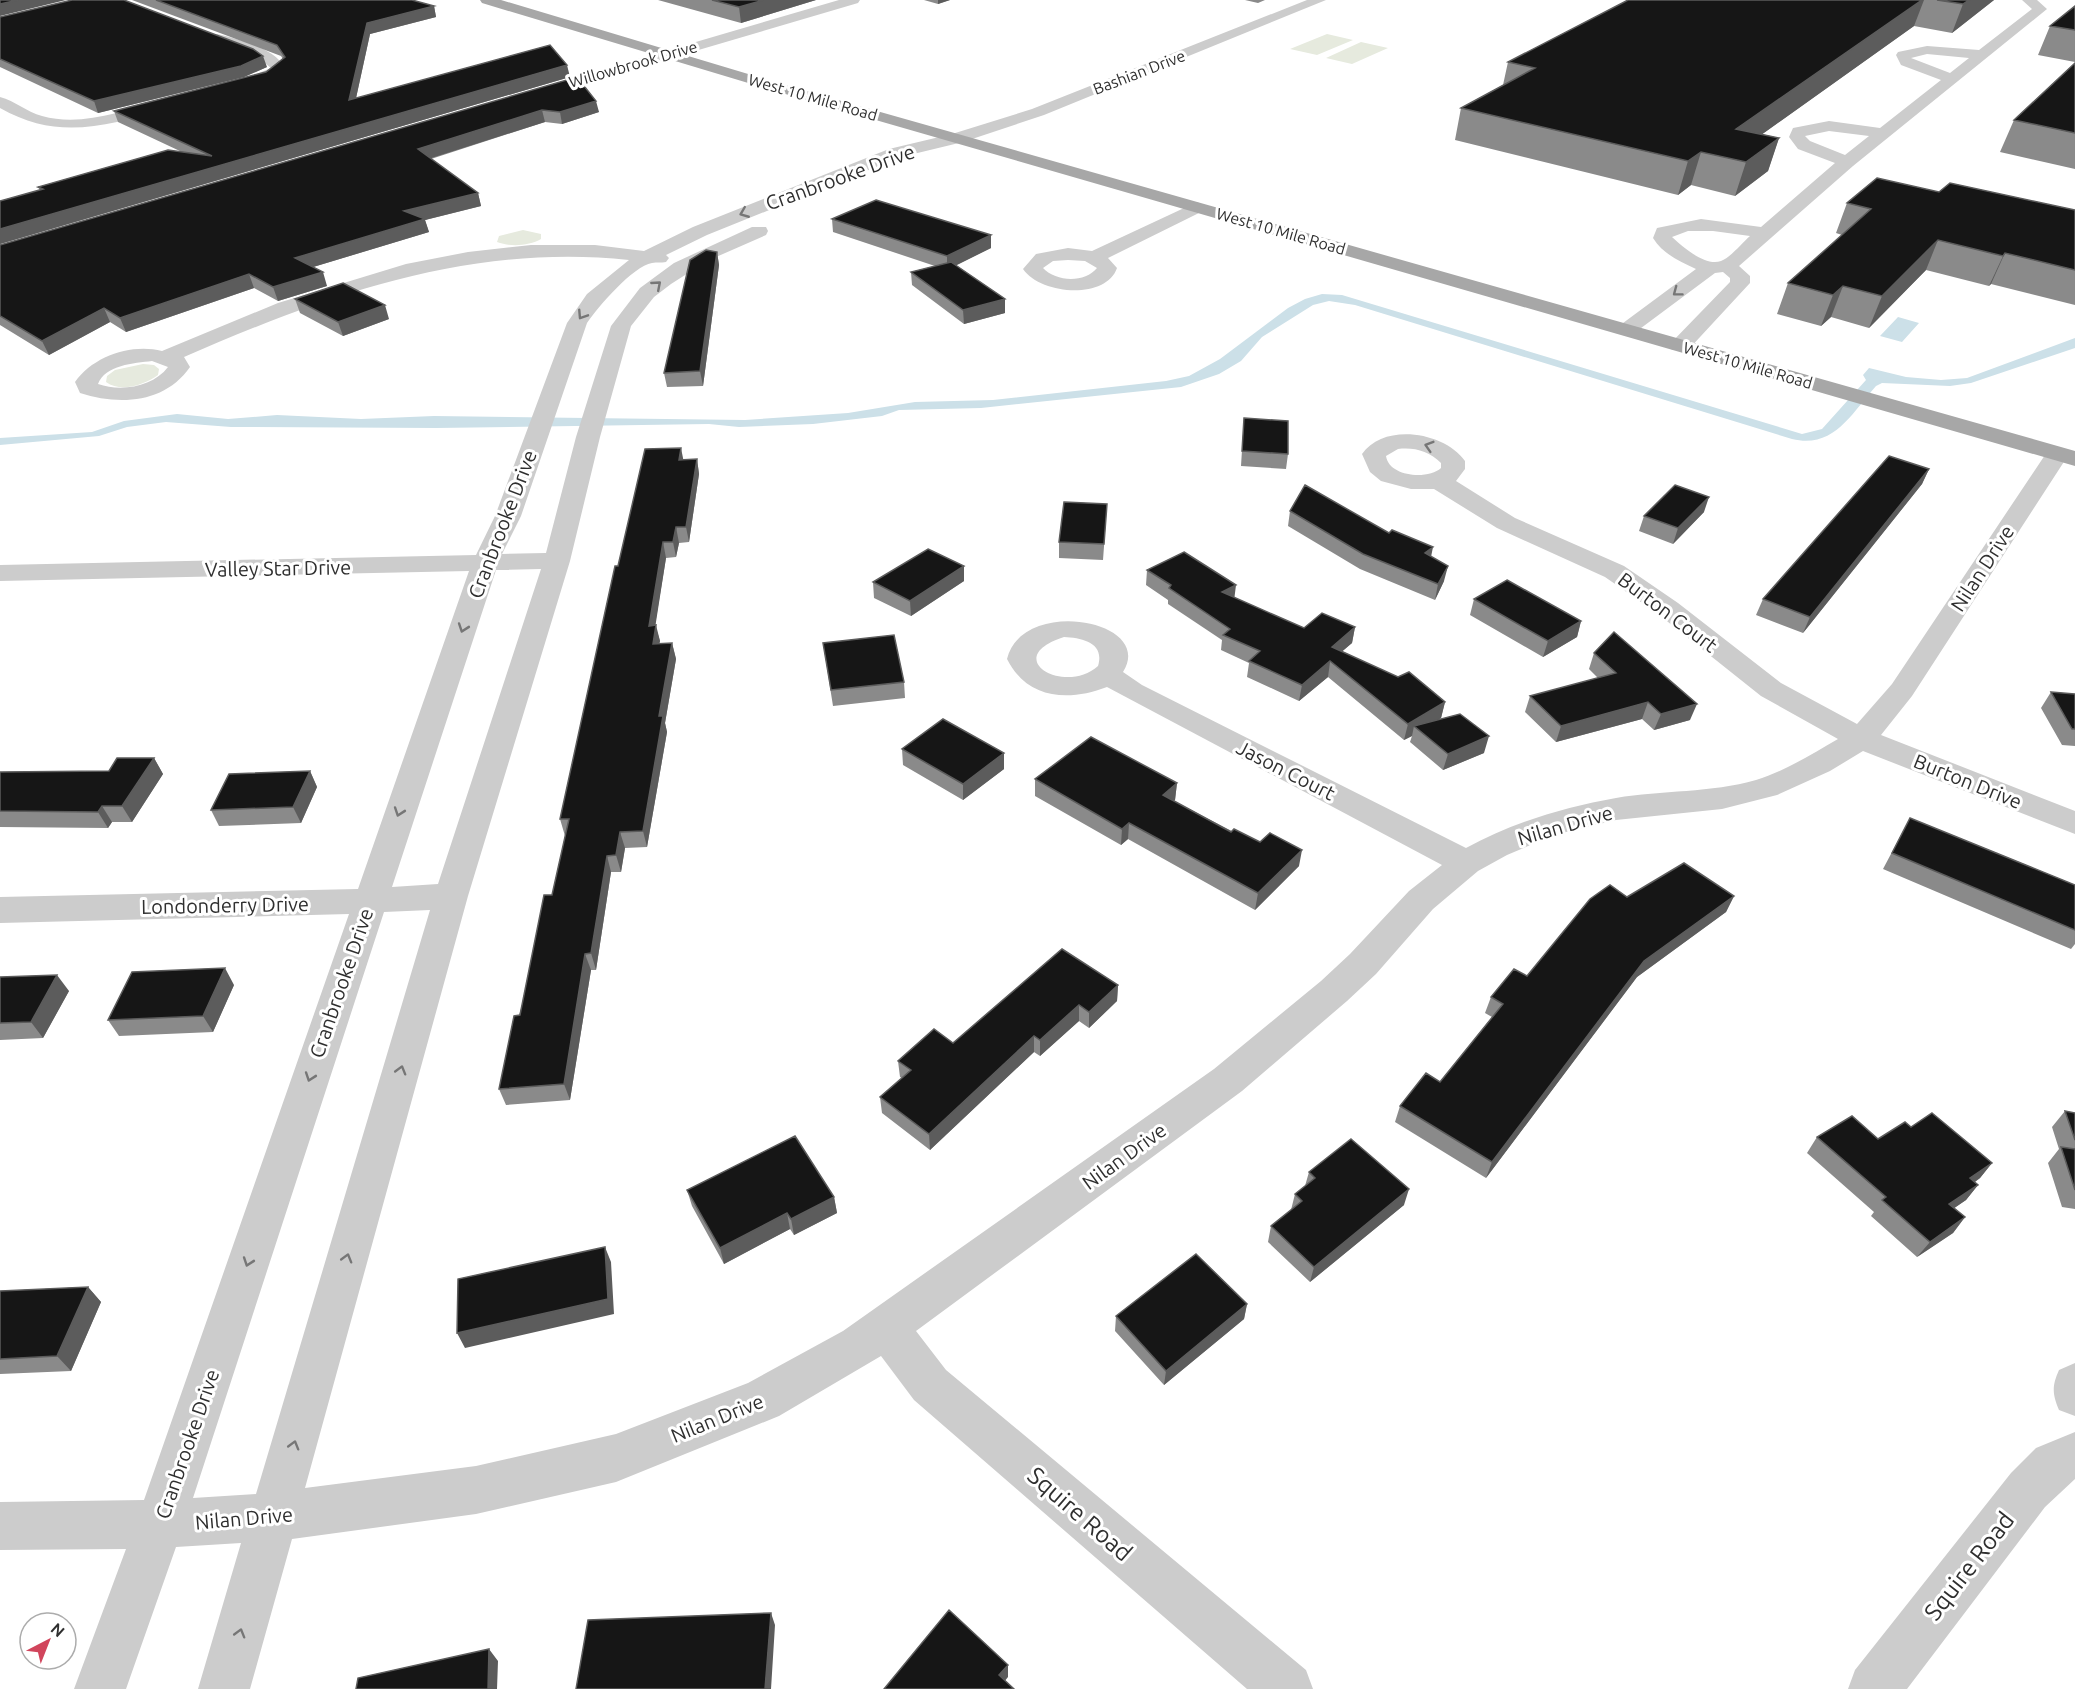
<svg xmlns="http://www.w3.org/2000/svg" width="2075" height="1689" font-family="Ubuntu,sans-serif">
<rect width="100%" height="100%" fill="#fff"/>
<path fill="#e6eade" d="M1327 34 1353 40 1317 55 1290 49Z
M1361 42 1388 48 1352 64 1326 58Z
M523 230 541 234V239C529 246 510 247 497 242L499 236Z
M143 364 154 365 159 369 158 375C144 385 121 393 106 382L107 376 115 370Z"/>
<path fill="#cce0e8" d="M1322 294 1342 295 1802 434 1822 429 1866 380 1863 375 1869 368 1906 377 1941 380 1967 378 2075 338V348L1971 383 1950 386 1882 383 1876 386C1851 414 1834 449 1792 439L1355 305 1329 301 1313 305 1262 337 1241 361 1219 374 1181 387 981 408 899 410 882 416 813 424 739 427 709 424 436 428 231 427 166 422 127 427 99 436 0 445V438L92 432 124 421 177 414 228 419 277 415 361 419 434 416 745 420 848 413 915 402 993 400 1166 381 1189 376 1220 359 1288 308 1305 299Z
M1898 317 1919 323 1902 342 1880 336Z"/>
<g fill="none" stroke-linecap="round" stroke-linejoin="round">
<path fill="#ccc" fill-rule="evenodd" d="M839 0H860L858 3 542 96 537 98 529 93 532 90Z
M1307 0H1326L1044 115 963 142 901 157 707 235 666 255 669 258 666 262C661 263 657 262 652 263 633 266 598 307 587 323L521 516 502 554 546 553 576 437 611 326 640 288 674 263 752 227H766L768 231 766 235 707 261 671 284 654 297 631 326 600 437 570 561 468 896 305 1488 476 1466 616 1434 748 1383 843 1331 1214 1069 1321 981 1350 954 1409 891 1442 865 1107 687C1068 702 1027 699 1007 659 1022 596 1156 620 1123 672L1142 685 1466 848C1512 823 1564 807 1616 798 1662 790 1711 793 1756 780 1785 771 1812 754 1838 739L1761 696 1658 614 1605 577 1497 528 1434 489H1411L1381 481 1370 472 1362 454C1384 422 1445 432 1465 461V469L1456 481 1515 518 1624 566 1678 603 1781 683 1857 724 1892 684 2049 449 2057 447 2065 449 2069 454 1912 696 1881 735 2075 811V834L1863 751 1830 771 1777 795 1722 809 1616 820 1554 835 1507 855 1478 871 1433 909 1376 974 1347 1001 1242 1091 916 1331 946 1370 1306 1670 1313 1689H1247L914 1400 881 1356 779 1416 616 1482 476 1514 292 1539 250 1689H198L241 1543 176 1547 126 1689H74L126 1549 0 1550V1502L144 1500 349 914 0 923V897L358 889 469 571 0 581V565L476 555 495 516 567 323 587 294 629 260C472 243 326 295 184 357L190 367C165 403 120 406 80 393L75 382C93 356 132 343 162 351L278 303 406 264 468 252 531 245H595L644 251 693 227 889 149 952 134 1032 109ZM152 361 168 367C153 387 121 392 98 384 105 365 134 363 152 361ZM1398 449C1414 447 1429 451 1441 463V468C1428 480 1389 477 1386 456ZM541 569 438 884 392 887 496 570ZM1064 637C1083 638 1105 643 1098 666 1065 696 999 658 1064 637ZM430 910 256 1494 193 1498 384 912Z
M2022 0H2037L2047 9 1853 166 1739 266 1750 276V283L1688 350H1672L1669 345 1730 282V278L1723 272 1715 273 1633 334H1619L1615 330 1619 326 1696 269C1679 261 1663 254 1653 238L1657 228 1701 219 1761 227 1835 163 1798 149 1789 137 1793 128 1829 121 1880 128 1941 80 1901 65 1896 55 1898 52 1927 46 1979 50 2032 9ZM1927 54 1969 58 1950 73 1911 58ZM1829 131 1869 136 1845 155 1810 141 1805 136ZM1688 231H1713L1750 236C1742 243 1731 257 1721 261 1705 267 1682 246 1672 237Z
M217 34C241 40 271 46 286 68 279 79 252 91 239 87L236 84 239 81 271 68 256 56 212 41 210 38Z
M0 97C15 101 27 112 42 116 81 127 122 111 160 101L168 106 166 109C105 126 58 141 0 108Z
M1197 202 1206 207 1203 211 1108 258 1117 268C1106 300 1041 295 1023 269L1036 254 1068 248 1092 251ZM1068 260 1085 261 1097 268C1085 283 1056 282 1043 268L1053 261Z
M2075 1363V1416L2059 1410C2052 1393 2052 1386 2059 1370Z
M2075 1432V1479L2045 1507 1907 1689H1848L1855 1670 2011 1473 2036 1448Z"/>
<path fill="#a7a7a7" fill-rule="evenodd" d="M480 0H501L778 83 2075 451V466L768 89 482 3Z"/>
</g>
<path fill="#8a8a8a" d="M132 0H412L434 6 436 17 370 34 356 98 570 77 0 244V201L40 190 38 187 182 152 118 122 114 111 266 72 283 59 281 56Z
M658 0H816L741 23Z
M924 0H950L938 4Z
M1245 0H1265L1258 3Z
M1628 0H1994L1952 33 1914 26 1762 134 1779 138 1768 171 1735 196 1691 185 1678 195 1455 140 1461 108 1503 85 1508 62Z
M2075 6V62L2038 55 2050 26Z
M0 17 267 67 244 77 98 113 0 67Z
M2075 63V169L2000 152 2014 120Z
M577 77 599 112 562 124 545 122 431 159 478 193 481 206 425 220 429 232 313 267 327 286 278 301 254 288 126 332 110 322 49 355 0 325V245Z
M1939 192 2075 210V305L1991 284 1989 286 1926 270 1869 328 1831 317 1821 326 1777 314 1788 283 1842 235 1836 233 1847 203Z
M832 219 991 235V248L956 265 1005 299V313L964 324 912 285 911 272 935 266 833 232Z
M717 252 719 265 703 386 667 387 664 373Z
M295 299 389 319 343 336 300 313Z
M1244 418 1288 454 1286 469 1241 466Z
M697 459 699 474 689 542 679 543 676 557 666 558 655 625 660 641 659 643H672L676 659 665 723 667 732 647 847 625 848 621 872H611L596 970H591L570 1100 506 1105 499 1089 552 895 565 836 560 819 618 566 684 460Z
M1929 469 1922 484 1803 633 1756 615 1763 599Z
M1290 511 1431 556 1444 581 1435 600 1360 569 1288 526Z
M1704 512 1673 544 1639 531 1644 516Z
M1106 519 1103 560 1059 558V542Z
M964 566V581L911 616 874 598 873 582Z
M1147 570 1234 598 1304 628 1355 627 1352 643 1342 651 1445 702 1441 718 1438 720 1484 753 1443 770 1410 742 1412 736 1404 740 1328 677 1299 701 1247 677 1249 663 1221 650 1222 640 1168 604V600L1146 585Z
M1474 599 1581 621 1577 637 1543 657 1470 615Z
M823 643 904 682 905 698 833 706Z
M1594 653 1690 720 1654 730 1642 719 1556 742 1525 712 1530 696 1598 678 1589 669Z
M2051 692 2075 694V746L2062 745 2041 708Z
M902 749 1004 769 963 800 903 765Z
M154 758 163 774 132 822H112L108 828 0 827V772L109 771Z
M310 771 317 787 301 823 219 826 211 810Z
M1035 779 1177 783 1175 800 1174 801 1299 866 1255 910 1128 839 1121 845 1035 796Z
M1910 818 2075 885V944L2071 949 1883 869Z
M1734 896 1726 912 1637 977 1486 1178 1395 1122 1400 1106 1440 1082 1492 1017 1485 1013 1491 997 1527 976 1627 897Z
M0 977 69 991 43 1038 0 1040Z
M234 985 213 1032 119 1036 108 1020Z
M1118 985 1117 1001 1089 1028 1079 1021 1040 1056 1034 1052 930 1150 882 1113 880 1097 902 1078 900 1077 898 1061Z
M2065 1111 2075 1113V1209L2062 1207 2048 1163 2059 1149 2052 1127Z
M1911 1127 1992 1163 1980 1178 1975 1182 1978 1185 1966 1200 1954 1208 1965 1217 1953 1233 1917 1257 1871 1216 1874 1212 1807 1153 1817 1137 1878 1139Z
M1309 1172 1404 1205 1310 1282 1268 1242 1271 1226 1291 1210 1295 1194 1305 1186Z
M687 1190 834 1197 837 1213 794 1235 790 1229 724 1264 692 1206Z
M88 1287 101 1302 71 1371 0 1374V1291Z
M1247 1304 1244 1319 1164 1385 1115 1331 1116 1316Z"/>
<path fill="#5c5c5c" d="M18 0H66L0 16V4Z
M764 0H816L741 23 739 7Z
M938 0H950L938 4Z
M1922 0H1924L1914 26 1729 158 1736 129Z
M1969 0H1994L1952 33 1963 4Z
M434 6 436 17 370 34 353 112 349 100 367 23Z
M263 56 267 67 244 77 98 113 94 101Z
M567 65 570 77 0 244V229Z
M596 101 599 112 562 124 560 112Z
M542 110 545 122 422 161 418 149Z
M1779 138 1768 171 1735 196 1746 162Z
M1701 152 1691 185 1678 195 1688 161Z
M478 193 481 206 425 220 429 232 300 271 295 258 404 211Z
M991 235V248L947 270V256Z
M1938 240 1926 270 1869 328 1882 296Z
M717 252 719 265 703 386 700 371Z
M2005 253 1991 284 1989 286 2003 256Z
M323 272 327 286 278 301 273 287Z
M249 274 254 288 126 332 120 318Z
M1843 286 1831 317 1821 326 1833 295Z
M1005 299V313L964 324 963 310Z
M385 305 389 319 343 336 338 322Z
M104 308 110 322 49 355 42 341Z
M681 448 684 463 679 460Z
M697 459 699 474 689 542 686 527Z
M1929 469 1922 484 1803 633 1810 617Z
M1709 497 1704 512 1673 544 1678 528Z
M676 527 679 543 676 557 673 542Z
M663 542 666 558 653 641 649 626Z
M1433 547 1430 562 1425 553Z
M964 566V581L911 616 910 601Z
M1448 566 1444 581 1435 600 1438 584Z
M1236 585 1234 601 1222 592Z
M1581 621 1577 637 1543 657 1548 641Z
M656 625 660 641 656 659 653 644Z
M1355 627 1352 643 1330 662 1328 677 1299 701 1302 685 1332 647Z
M672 643 676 659 665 723 667 732 647 847 643 831 659 716Z
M1445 702 1441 718 1420 731 1414 726 1412 736 1404 740 1408 724Z
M1648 702 1642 719 1556 742 1561 726Z
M1697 704 1690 720 1654 730 1661 714Z
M1489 736 1484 753 1443 770 1448 754Z
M1004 753V769L963 800V784Z
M154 758 163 774 132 822 122 806Z
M310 771 317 787 301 823 293 807Z
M1177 783 1175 800 1161 811 1163 795Z
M102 806 112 822 108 828 98 812Z
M1129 823 1128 839 1121 845 1122 829Z
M620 832 625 848 621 872 616 855Z
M1302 850 1299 866 1255 910 1258 893Z
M607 856 611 872 596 970 591 953Z
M1734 896 1726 912 1637 977 1486 1178 1492 1162 1644 961Z
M585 954 591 970 570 1100 564 1084Z
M225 968 234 985 213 1032 203 1016Z
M57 975 69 991 43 1038 31 1022Z
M1118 985 1117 1001 1089 1028V1012Z
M1079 1005V1021L1040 1056V1040Z
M1034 1036V1052L930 1150 929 1134Z
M1992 1163 1980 1178 1958 1194 1970 1178Z
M1978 1185 1966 1200 1937 1220 1949 1204Z
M1409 1189 1404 1205 1310 1282 1314 1267Z
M834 1197 837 1213 794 1235 791 1219Z
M787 1213 790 1229 724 1264 720 1248Z
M1965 1217 1953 1233 1917 1257 1930 1242Z
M605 1247 611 1262 614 1314 465 1348 457 1333Z
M88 1287 101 1302 71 1371 57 1356Z
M1247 1304 1244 1319 1164 1385 1166 1371Z
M771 1613 775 1625 771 1689H765Z
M489 1649 498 1661 497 1689H488Z
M1008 1665V1677L1000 1687 999 1675Z"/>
<path fill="#161616" stroke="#5c5c5c" stroke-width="1.5" d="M0 0H18L0 4Z
M72 0H124L253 49 263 56 241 66 94 101 0 59V17Z
M156 0H412L434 6 367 23 349 100 550 45 567 65 0 229V201L43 189 38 187 168 150 212 156 114 111 266 72 285 57 277 45Z
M712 0H764L739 7Z
M1628 0H1922L1736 129 1779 138 1746 162 1701 152 1688 161 1461 108 1535 68 1508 62Z
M1937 0H1969L1963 4Z
M2075 6V30L2050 26Z
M2075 63V133L2014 120Z
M577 77 596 101 560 112 542 110 418 149 478 193 404 211 425 219 295 258 323 272 273 287 249 274 120 318 104 308 42 341 0 316V245Z
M1877 178 1939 192 1950 183 2075 210V270L2005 253 2003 256 1938 240 1882 296 1843 286 1833 295 1788 283 1871 209 1847 203Z
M876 200 991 235 947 256 832 219Z
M706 250 717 252 700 371 664 373 690 260Z
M951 262 1005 299 963 310 911 272Z
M343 283 385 305 338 322 295 299Z
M1244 418 1288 421V454L1242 451Z
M681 448 679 460 697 459 686 527H676L673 542H663L649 626 656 625 653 644 672 643 659 716H663L643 831 620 832 616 855 607 856 591 953 585 954 564 1084 499 1089 514 1016 520 1015 544 895H552L569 819H560L615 566H618L645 449Z
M1889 456 1929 469 1810 617 1763 599Z
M1305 485 1389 533 1392 530 1433 547 1425 553 1448 566 1438 584 1363 554 1290 511Z
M1675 485 1709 497 1678 528 1644 516Z
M1064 502 1107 504 1104 544 1059 542Z
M928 549 964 566 910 601 873 582Z
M1184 552 1236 585 1222 592 1304 628 1322 613 1355 627 1332 647 1398 677 1409 672 1445 702 1408 724 1330 661 1302 685 1249 661 1260 651 1223 635 1230 629 1169 588 1171 585 1147 570Z
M1507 580 1581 621 1548 641 1474 599Z
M1614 632 1697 704 1661 714 1648 702 1561 726 1530 696 1616 673 1594 653Z
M894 635 904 682 831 690 823 643Z
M2051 692 2075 694V729H2072Z
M1460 714 1489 736 1448 754 1414 726Z
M943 719 1004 753 963 784 902 749Z
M1091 737 1177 783 1163 795 1231 832 1234 829 1260 842 1270 833 1302 850 1258 893 1129 823 1122 829 1035 779Z
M117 758H154L122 806H102L98 812 0 811V772L109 771Z
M310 771 293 807 211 810 229 774Z
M1910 818 2075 885V930L1892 853Z
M1684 863 1734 896 1644 961 1492 1162 1400 1106 1426 1073 1440 1082 1503 1004 1491 997 1514 969 1527 976 1590 899 1610 885 1627 897Z
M1062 949 1118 985 1089 1012 1079 1005 1040 1040 1034 1036 929 1134 880 1097 911 1070 898 1061 934 1029 953 1043Z
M225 968 203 1016 108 1020 132 972Z
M57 975 31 1022 0 1023V977Z
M2065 1111 2075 1113V1140Z
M1932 1113 1992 1163 1970 1178 1978 1185 1949 1204 1965 1217 1930 1242 1882 1200 1886 1197 1817 1137 1852 1116 1878 1139 1905 1122 1911 1127Z
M795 1136 834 1197 791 1219 787 1213 720 1248 687 1190Z
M1351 1139 1409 1189 1314 1267 1271 1226 1302 1201 1295 1194 1315 1178 1309 1172Z
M2061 1147 2075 1149V1190Z
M605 1247 608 1299 457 1333 458 1279Z
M1196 1254 1247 1304 1166 1371 1116 1316Z
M88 1287 57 1356 0 1359V1291Z
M949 1610 1008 1665 999 1675 1014 1689H884Z
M771 1613 765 1689H576L588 1620Z
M489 1649 488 1689H356L358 1678Z"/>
<defs><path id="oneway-chevron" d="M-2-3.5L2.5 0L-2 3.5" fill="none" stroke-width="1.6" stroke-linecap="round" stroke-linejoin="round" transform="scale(1.5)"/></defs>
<g stroke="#767676">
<use href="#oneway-chevron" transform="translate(744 213) rotate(158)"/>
<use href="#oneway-chevron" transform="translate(657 285) rotate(-41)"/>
<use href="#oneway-chevron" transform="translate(1677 292) rotate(143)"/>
<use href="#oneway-chevron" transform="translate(582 315) rotate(123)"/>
<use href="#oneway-chevron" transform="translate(1429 446) rotate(-163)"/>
<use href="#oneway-chevron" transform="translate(463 628) rotate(109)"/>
<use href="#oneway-chevron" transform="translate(399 812) rotate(109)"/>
<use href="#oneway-chevron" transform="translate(401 1070) rotate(-74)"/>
<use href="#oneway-chevron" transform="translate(310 1077) rotate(109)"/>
<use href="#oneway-chevron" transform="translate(347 1258) rotate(-74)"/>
<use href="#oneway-chevron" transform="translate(248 1262) rotate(109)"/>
<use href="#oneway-chevron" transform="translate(294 1445) rotate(-74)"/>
<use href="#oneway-chevron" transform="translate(240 1633) rotate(-74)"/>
</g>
<g text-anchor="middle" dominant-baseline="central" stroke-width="6" stroke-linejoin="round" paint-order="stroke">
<g font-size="16" fill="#2f2f2f" stroke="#fff">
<text transform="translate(633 64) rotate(-16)">Willowbrook Drive</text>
<text transform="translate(1139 72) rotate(-21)">Bashian Drive</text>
<text transform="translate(813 97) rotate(16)">West 10 Mile Road</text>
<text transform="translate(1281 231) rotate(16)">West 10 Mile Road</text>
<text transform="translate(1748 365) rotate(16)">West 10 Mile Road</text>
</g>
<g font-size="20" fill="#2f2f2f" stroke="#fff">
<text transform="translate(840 177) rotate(-20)">Cranbrooke Drive</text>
<text transform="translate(502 524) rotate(-69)">Cranbrooke Drive</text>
<text transform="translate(278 568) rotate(-1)">Valley Star Drive</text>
<text transform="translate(1982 568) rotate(-57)">Nilan Drive</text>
<text transform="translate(1668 612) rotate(37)">Burton Court</text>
<text transform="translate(1286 770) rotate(27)">Jason Court</text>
<text transform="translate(1968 781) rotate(22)">Burton Drive</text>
<text transform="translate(1565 825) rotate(-16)">Nilan Drive</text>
<text transform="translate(225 905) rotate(-1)">Londonderry Drive</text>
<text transform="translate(341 983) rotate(-71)">Cranbrooke Drive</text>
<text transform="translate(1124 1156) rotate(-36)">Nilan Drive</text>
<text transform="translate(717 1418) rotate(-22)">Nilan Drive</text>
<text transform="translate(187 1444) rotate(-71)">Cranbrooke Drive</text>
<text transform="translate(244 1518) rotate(-5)">Nilan Drive</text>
</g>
<g font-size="24" fill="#2f2f2f" stroke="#fff">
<text transform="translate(1080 1514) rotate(41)">Squire Road</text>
<text transform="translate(1969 1566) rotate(-52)">Squire Road</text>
</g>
</g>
<g transform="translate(48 1641) rotate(42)"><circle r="28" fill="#ffffff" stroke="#acacac" stroke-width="1.5"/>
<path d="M0-4.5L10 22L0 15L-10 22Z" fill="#d1455c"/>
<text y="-9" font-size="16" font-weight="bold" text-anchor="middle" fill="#2f2f2f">N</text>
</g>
</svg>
